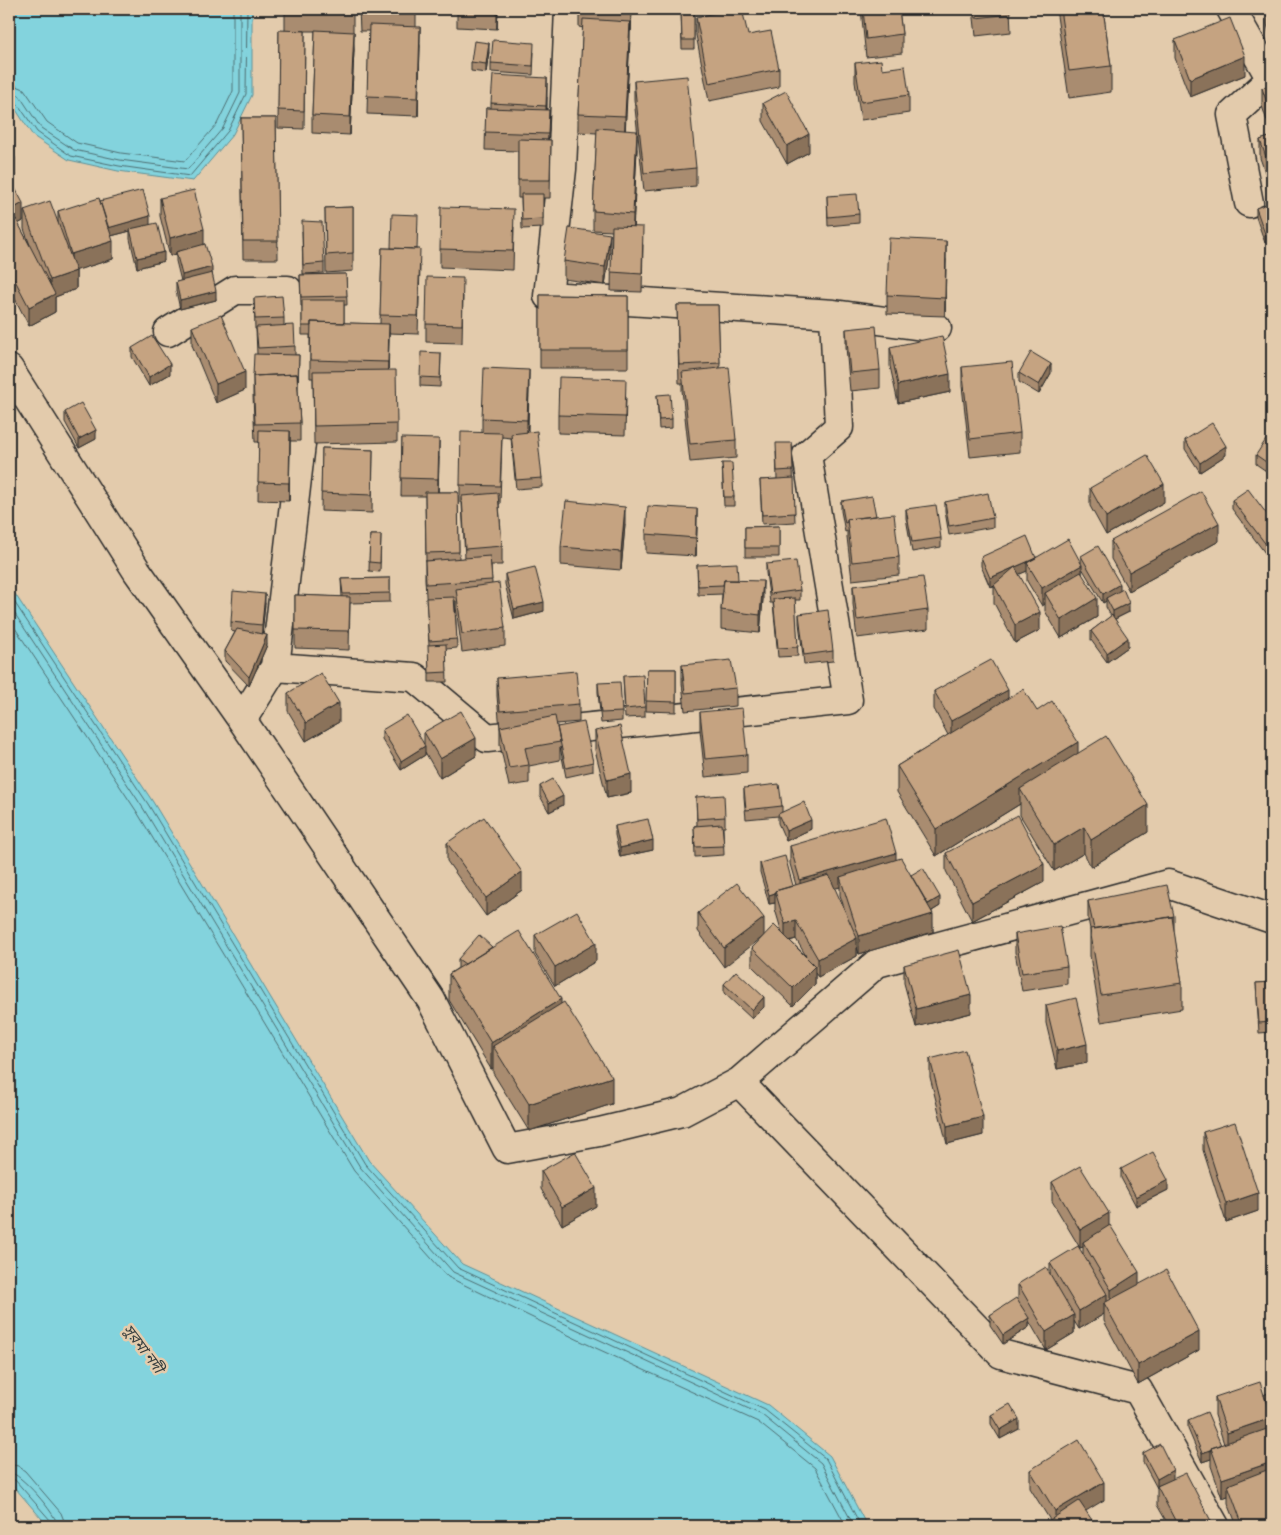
<svg xmlns="http://www.w3.org/2000/svg" width="1281" height="1535" font-family="Pangolin,'Noto Sans Bengali',sans-serif">
<rect width="100%" height="100%" fill="#e3cbac"/>
<filter id="ink" filterUnits="userSpaceOnUse"><feTurbulence type="fractalNoise" baseFrequency=".02" numOctaves="2"/><feDisplacementMap in="SourceGraphic" scale="10" xChannelSelector="R" yChannelSelector="G"/><feConvolveMatrix kernelMatrix="1 2 1 2 8 2 1 2 1" color-interpolation-filters="sRGB"/></filter>
<g filter="url(#ink)">
<path fill="#83d3dd" stroke="#609096" d="M9 9H252V95L233 134 193 181 118 171 69 160 33 136 9 99Z
M9 585 153 802 369 1161 462 1264 768 1405 830 1456 867 1526H48L9 1481Z"/>
<g fill="none" stroke-linecap="round" stroke-linejoin="round">
<path stroke="#4e6e72" stroke-width="1" d="M9 83 24 89 47 122 77 143 121 153 185 161 217 124 233 91V9
M9 91 19 95 41 128 74 150 120 160 188 169 223 128 240 93V9
M9 97 15 100 37 132 71 156 119 166 190 176 228 131 246 94 247 9
M9 594 148 804 365 1164 458 1268 765 1410 826 1459 861 1526
M9 605 143 808 360 1167 453 1272 762 1415 821 1463 854 1526
M9 619 137 812 354 1171 448 1277 587 1344 758 1422 815 1468 846 1526
M9 1464 18 1466 25 1471 61 1513 66 1526
M9 1472C20 1472 57 1515 58 1526
M9 1478 15 1480 51 1521 52 1526"/>
<g stroke="#2b2b2b" stroke-width="31">
<path id="minor" d="M569 9 562 169 548 296 834 314 937 328
M1231 9 1271 79 1232 115 1249 203
M168 332 235 290H288L302 355 303 427 275 667 242 720
M9 369 137 571 242 720 431 1000 507 1149 599 1132 682 1112 739 1082 1001 1354 1138 1390 1215 1526
M275 667 414 677 487 738 848 700 807 455 839 427 834 314
M739 1082 877 963 1168 884 1272 919"/>
</g>
<use href="#minor" stroke="#e3cbac" stroke-width="28"/>
</g>
<path fill="#a98c6f" stroke="#2b2b2b" fill-rule="evenodd" d="M285 9H353V31L354 50 350 135 312 133V115L315 31H298H305L304 129 278 128 279 30 285 31Z
M359 9H416V27L420 46 418 116 367 114 369 31H360Z
M457 9H498L497 29 457 27Z
M579 9H632L631 31H630L625 130 637 149 633 227 643 245 642 292 611 291 612 231 593 230V211L597 133 578 132V114L583 28 579 27Z
M681 9H694V49H682Z
M861 9H899L902 34V53L866 57Z
M973 9H1010L1011 32 976 36Z
M1056 9H1103L1111 66V92L1069 98Z
M1267 9H1272V44L1267 24Z
M696 17 748 35 779 69V87L709 101 696 35Z
M1175 40 1245 75 1190 97 1175 58Z
M489 52 486 73 471 71V62Z
M534 52 533 75 491 72V63Z
M855 63 882 69 909 95V113L861 120 855 82Z
M634 81 696 168V186L644 191 634 99Z
M1272 85V192L1260 158V140L1272 136 1262 106V88Z
M547 97V110L549 128 548 140H551L550 198H543V228L522 229 521 198H518V151L485 150 486 108H491V103Z
M763 103 809 152 787 164 763 121Z
M241 118H276L278 259H243Z
M9 138 15 176 9 178 23 221 18 224 30 245 24 229V210L58 223V211L100 201 150 224 164 261 137 268 130 239V231L111 236 113 259 76 270V289L55 297V312L29 326 9 287Z
M827 196 859 214V223L828 226Z
M160 198 204 244 212 273 216 300 180 309 176 291V282L181 281 176 261V254L170 256 160 216Z
M1272 202 1265 243 1256 217V208Z
M353 207V271L326 273 325 208Z
M514 227 513 270 440 267V249Z
M302 231 324 263V273L303 274Z
M382 248 417 249 420 267 418 334 389 333 388 370 397 424V442L314 444 313 378H310V335H302V306H301L300 275 346 274 347 305H344V323L380 324Z
M610 252 605 285 564 279V261Z
M946 259 945 316 887 314V295Z
M540 295 628 296V368H540Z
M463 296 462 343 426 342V324Z
M254 298 284 318V326L295 346V355H299L298 390 300 423V441H290L289 501 258 500 259 442H255L253 395V376L257 354 256 329H255Z
M677 305H718L720 368 736 440V458L690 462 682 390V383H679Z
M192 327 245 390 216 403 192 345Z
M846 329 880 370V388L850 391 846 347Z
M890 347 950 392 898 403 890 366Z
M132 348 170 374 149 386 132 357Z
M441 353 440 387 420 386V377Z
M962 367 1020 433V452L970 457 962 386Z
M1019 373H1051L1039 394 1019 382Z
M529 388 528 432 542 478V487L516 489 511 438 502 437 500 504H499L502 546V565H491L492 584 505 628V646L462 652 456 607V601H455L457 648 446 649 447 682H429V645L425 579V561H426L425 496H401L402 438 439 457 438 492H458L459 559 465 558 462 503H460V485L482 432V418Z
M657 395 672 419V428L659 429Z
M626 397 625 435 558 433V415Z
M65 412 96 439 79 448 65 422Z
M1185 440 1226 455 1200 472 1185 449Z
M1272 441V475L1256 464V455Z
M792 443 795 522 762 524 760 480 777 479 776 452Z
M322 448 373 450 372 513 321 511Z
M722 463 734 497V506H724Z
M1090 488 1164 502 1106 535 1090 506Z
M1232 500 1272 521V560L1271 561 1232 509Z
M841 501 876 516 899 557V575L852 580 847 537V531L845 532 841 511Z
M945 502 993 518V527L949 535 945 511Z
M906 509 941 538V547L912 552 906 518Z
M625 525 621 570 561 565V547Z
M779 526V557H745V527Z
M697 527 696 556 646 553V534Z
M370 535H381L380 572 369 571Z
M1111 541H1219L1129 591 1111 559Z
M1081 556 1120 591 1129 612 1115 619 1128 647 1107 662 1091 640V631L1111 616 1106 607V601L1103 603 1082 568V574L1097 617 1061 638 1045 611V604L1042 606 1027 581V571L1019 574 1040 630 1015 643 994 603V586L990 587 981 566V557H1036L1081 563Z
M766 564 800 590V600H795L798 656 778 657 773 603H770L766 573Z
M697 565 738 580 763 599 760 633 721 629V610L722 594 698 595Z
M505 574 544 611 514 619 505 584Z
M390 578V602L350 603 349 650 295 648V595L342 597 341 579Z
M853 586 928 610V629L857 638 853 604Z
M265 603 262 634 267 645 249 686 225 661V651L235 632 231 631V622Z
M799 614 833 651V661L804 664 799 623Z
M682 665 736 688V706L685 711 682 683Z
M647 669H676V712L646 711Z
M623 676 645 707V717L625 718Z
M497 678 579 704V722L556 724 557 729 593 762V771L566 777 560 747V760L529 766V783L509 786 500 745V729L497 696Z
M598 683 622 712V721L601 723 598 692Z
M934 691 1008 698 1037 711 1078 753 1148 832 1091 867 1084 853 1054 871 1020 815V804L936 856 897 792V766L948 735 934 709Z
M288 693 339 722 306 741 288 711Z
M700 712 747 755V773L705 777 700 730Z
M382 730 424 744V732L476 756 440 778 425 752V755L401 770 382 739Z
M595 731 631 793 607 798 595 750Z
M540 786 563 805 549 812 540 796Z
M744 788 782 806V812L811 829 786 841 778 823V816L746 819 744 797Z
M696 797 725 817V827H723L724 855 695 857 694 826 697 825Z
M615 826 653 850 620 857 615 835Z
M447 843 522 890 486 916 447 861Z
M790 846 896 860 940 906 932 911 933 932 859 954 857 947V956L818 977 815 973V984L793 1006 752 966V948L782 933 775 909V903L769 904 760 872V863L793 886 796 885 790 864ZM840 887V895L846 914 834 888ZM796 939 806 956 790 941Z
M946 853 1044 882 972 921 946 871Z
M1088 901 1174 933 1182 983V1009L1101 1022 1090 956V929L1088 919Z
M698 913 764 918 724 967 698 931Z
M1015 934 1067 966V984L1022 991 1015 952Z
M535 935 596 961 555 986 535 954Z
M492 947 561 1004 612 1104 529 1131 493 1073V1068L491 1069 449 1000V974L458 968V959Z
M904 965 971 1013 916 1027 904 983Z
M1272 982V1032L1259 1033 1256 983Z
M724 984 764 1007 752 1019 724 993Z
M1046 1005 1087 1063 1057 1069 1046 1023Z
M930 1059 983 1135 947 1144 930 1077Z
M1203 1132 1258 1211 1226 1222 1203 1150Z
M1121 1169 1168 1190 1136 1206 1121 1178Z
M541 1171 596 1206 562 1225 541 1189Z
M1052 1182 1109 1226 1139 1284 1199 1350 1138 1384 1104 1321V1314L1079 1329 1074 1321V1333L1046 1350 1029 1321V1327L1003 1344 990 1325V1315L1018 1300V1284L1050 1275V1263L1083 1254V1247L1080 1248 1052 1201Z
M1272 1334V1362L1269 1353V1335Z
M1272 1391V1423L1271 1421 1272 1526H1237L1228 1503V1496L1222 1498 1211 1466V1459L1202 1462 1188 1429V1420L1221 1445 1224 1444 1215 1415V1397L1264 1395Z
M991 1415 1019 1429 1000 1439 991 1424Z
M1143 1453 1173 1479 1211 1526H1169L1157 1505V1488L1143 1462Z
M1030 1470 1104 1500 1050 1520 1030 1488Z"/>
<path fill="#8a725a" stroke="#2b2b2b" d="M497 9H498L497 29Z
M631 9H632L631 31Z
M630 22V40L625 135V116Z
M420 27V46L418 116V98Z
M354 32V50L350 135V117Z
M489 43V52L486 73V64Z
M1245 56V75L1190 97V79Z
M547 78V97L546 124V106Z
M549 110V128L548 152V134Z
M637 131V149L633 232V214Z
M809 134V152L787 164V146Z
M15 158V176L9 178V160Z
M23 203V221L9 229V211Z
M150 216V226L107 237V228Z
M204 229V248L176 252V254L170 256V238Z
M1272 231V240L1265 243V234Z
M610 234V252L605 285V267Z
M113 241V259L71 272V254Z
M946 241V259L945 316V298Z
M164 252V261L137 268V258Z
M212 267V277L182 285V275Z
M76 271V289L55 297V312L29 326V307L50 297V280Z
M216 291V300L180 309V300Z
M389 324V343L388 380V362Z
M170 364V374L149 386V377Z
M1051 364V373L1039 394V385Z
M529 370V388L527 438V420Z
M245 372V390L216 403V384Z
M950 374V392L898 403V385Z
M96 430V439L79 448V439Z
M290 431V449L289 501V483Z
M439 439V457L438 497V479Z
M1226 446V455L1200 472V463Z
M1164 484V502L1106 535V517Z
M625 507V525L621 570V552Z
M697 509V527L696 556V538Z
M1219 523V541L1129 591V572Z
M1272 550V560L1271 561V551Z
M1036 558 1027 563V571L990 587V578Z
M1082 565V583L1045 593V604L1042 606V588Z
M763 581V599L760 633V615Z
M1120 584V594L1106 598V601L1103 603V594Z
M265 594V603L262 634V625Z
M1097 598V617L1061 638V620Z
M544 602V611L514 619V609Z
M1129 603V612L1113 620V611Z
M1040 612V630L1015 643V625Z
M267 635V645L249 686V677Z
M1128 638V647L1107 662V653Z
M1008 690V708L951 740V721Z
M339 703V722L306 741V723Z
M476 738V756L440 778V759Z
M1078 742V769L1020 789V804L936 856V829Z
M425 746V755L401 770V761Z
M631 774V793L607 798V780Z
M563 796V805L549 812V803Z
M1148 805V832L1091 867V840Z
M811 820V829L786 841V831Z
M1084 827V853L1054 871V845Z
M653 840V850L620 857V848Z
M896 853V871L840 877V887L800 898V880Z
M1044 864V882L972 921V902Z
M522 872V890L486 916V898Z
M775 893V903L769 904V895Z
M940 897V906L927 914V905Z
M933 914V932L859 954V936Z
M1174 916V934L1095 932Z
M764 918V936L724 967V948Z
M796 921V939L785 942V924Z
M857 938V956L818 977V959Z
M596 943V961L555 986V967Z
M815 966V984L793 1006V988Z
M971 995V1013L916 1027V1009Z
M764 997V1007L752 1019V1010Z
M561 999V1026L493 1046V1068L491 1069V1043Z
M1087 1044V1063L1057 1069V1051Z
M612 1077V1104L529 1131V1104Z
M983 1117V1135L947 1144V1126Z
M1168 1180V1190L1136 1206V1197Z
M596 1188V1206L562 1225V1207Z
M1258 1193V1211L1226 1222V1204Z
M1109 1213V1231L1083 1242V1247L1080 1248V1230Z
M1139 1272V1291L1111 1308V1290Z
M1107 1294V1307L1104 1303V1314L1079 1329V1311Z
M1074 1315V1333L1046 1350V1332Z
M1029 1318V1327L1003 1344V1335Z
M1199 1332V1350L1138 1384V1365Z
M1271 1418V1436L1227 1451V1433Z
M1019 1419V1429L1000 1439V1430Z
M1211 1450V1459L1202 1462V1453Z
M1272 1462V1480L1228 1485V1496L1222 1498V1479Z
M1173 1470V1480L1157 1486V1488V1479Z
M1104 1482V1500L1061 1526H1055V1511Z
M1211 1521V1526H1202Z
M1272 1522V1526H1260Z"/>
<path fill="#c5a381" stroke="#2b2b2b" d="M360 9H416V10L360 13Z
M464 9H497V10Z
M579 9H631V13Z
M681 9H694V40H682Z
M736 9H742L748 35 771 31 779 69 709 83 696 17Z
M863 9H899L902 34 866 39Z
M975 9H1010L1011 14 976 18Z
M1060 9H1103L1111 66 1069 71Z
M1267 9H1272V26Z
M1230 18 1245 56 1190 79 1175 40Z
M583 19 630 22 625 116 578 114Z
M369 25 420 27 418 98 367 96Z
M279 30 305 31 304 111 278 110Z
M315 30 354 32 350 117 312 115Z
M493 40 534 43 533 66 491 63Z
M474 41 489 43 486 64 471 62Z
M881 60 882 69 905 66 909 95 861 102 855 63Z
M493 75 547 78 546 106 491 103Z
M687 76 696 168 644 173 634 81Z
M1272 85V118L1262 88Z
M786 91 809 134 787 146 763 103Z
M486 108 549 110 548 134 485 132Z
M241 118H276L278 241H243Z
M597 128 637 131 633 214 593 211Z
M1272 136V174L1260 140Z
M9 138 15 158 9 160Z
M518 139 551 140 550 180H518Z
M9 177 23 203 9 211Z
M143 190 150 216 108 228 100 201Z
M194 190 204 229 170 238 160 198Z
M521 194H543V219L522 220Z
M857 194 859 214 828 217 827 196Z
M99 198 113 241 71 254 58 211Z
M50 201 76 271 50 280 24 210Z
M1272 202V231L1265 234 1256 208Z
M353 207V253L326 255 325 208Z
M441 207 514 209 513 251 440 249Z
M392 214 418 215 417 249 391 248Z
M16 219 55 294 29 307 9 269V223Z
M302 221 322 222 324 263 303 265Z
M157 223 164 252 137 258 130 229Z
M612 226 643 227 642 274 611 272Z
M569 228 610 234 605 267 564 261Z
M889 238 946 241 945 298 887 295Z
M205 244 212 267 182 275 176 252Z
M382 248 420 249 418 316 380 315Z
M212 273 216 291 180 300 176 282Z
M346 274 347 296 301 297 300 275Z
M427 277 463 278 462 325 426 324Z
M540 295 628 296V350H540Z
M282 296 284 318 255 319 254 298Z
M302 300H344V323L311 322V326H302Z
M677 305H718L720 363 679 365Z
M221 315 245 372 216 384 192 327Z
M311 322 389 324 388 362 310 360Z
M294 325 295 346 258 348 256 327Z
M876 326 880 370 850 373 846 329Z
M152 336 170 364 149 377 132 348Z
M942 336 950 374 898 385 890 347Z
M421 352 441 353 440 378 420 377Z
M1031 352 1051 364 1039 385 1019 373Z
M254 354 299 355 298 381 297 374 253 376Z
M1012 362 1020 433 970 439 962 367Z
M729 367 736 440 690 444 682 372Z
M484 368 529 370 527 420 482 418Z
M396 370 397 424 314 426 313 371Z
M297 374 300 423 255 424 253 376Z
M559 377 626 379 625 417 558 415Z
M670 394 672 419 659 420 657 395Z
M81 403 96 430 79 439 65 412Z
M1212 423 1226 446 1200 463 1185 440Z
M259 430 290 431 289 483 258 482Z
M537 431 542 478 516 480 511 434Z
M461 432 502 433 500 486 460 485Z
M402 438 439 439 438 479 401 478Z
M1267 438 1272 441V466L1256 455Z
M776 443H792L793 470 777 471Z
M322 448 373 450 372 495 321 493Z
M1147 455 1164 484 1106 517 1090 488Z
M722 463H732L734 497H724Z
M794 478 795 513 762 515 760 480Z
M1248 489 1272 521V550L1271 551 1232 500Z
M1201 491 1219 523 1129 572 1111 541Z
M425 492H458L459 552 426 553Z
M498 493 502 546 465 549 462 496Z
M988 493 993 518 949 526 945 502Z
M872 496 876 516 847 519V522L845 523 841 501Z
M566 501 625 507 621 552 561 547Z
M936 505 941 538 912 542 906 509Z
M648 506 697 509 696 538 646 534Z
M894 514 899 557 852 562 847 519Z
M779 526V548H745V527Z
M370 535H381L380 563 369 562Z
M1027 536 1036 558 990 578 981 557Z
M1068 539 1082 565 1042 588 1027 563Z
M1098 546 1120 584 1103 594 1081 556Z
M490 556 492 580 426 584 425 561Z
M796 561 800 590 770 594 766 564Z
M737 563 738 580H724L723 585 698 586 697 565Z
M535 567 544 602 514 609 505 574Z
M1015 567 1040 612 1015 625 994 585Z
M1081 572 1097 598 1061 620 1045 593Z
M923 577 928 610 857 620 853 586Z
M390 578V593L343 594 341 579Z
M724 580 763 581 760 615 721 610Z
M499 583 505 628 462 634 456 589Z
M1123 589 1129 603 1113 611 1106 598Z
M233 591 265 594 262 625 231 622Z
M295 595 350 597 349 631 295 630Z
M454 597 457 639 429 641 426 598Z
M795 598 798 647 778 648 773 599Z
M828 610 833 651 804 655 799 614Z
M1112 615 1128 638 1107 653 1091 631Z
M237 629 267 635 249 677 225 651Z
M446 644 447 672 429 673 428 645Z
M731 660 736 688 685 693 682 665Z
M991 660 1008 690 951 721 934 691Z
M647 669H676V702L646 701Z
M576 671 579 704 500 711 497 678Z
M321 673 339 703 306 723 288 693Z
M643 675 645 707 625 709 623 676Z
M620 682 622 712 601 713 598 683Z
M1023 689 1037 711 1052 701 1078 742 936 829 897 766Z
M742 708 747 755 705 759 700 712Z
M461 711 476 738 440 759 424 732Z
M407 715 425 746 401 761 382 730Z
M555 716 560 742 525 748 529 765 509 768 500 727Z
M584 722 593 762 566 768 557 727Z
M620 726 631 774 607 780 595 731Z
M1106 736 1148 805 1091 840 1084 827 1054 845 1020 789Z
M553 779 563 796 549 803 540 786Z
M779 784 782 806 746 810 744 788Z
M724 795 725 817 697 819 696 797Z
M804 802 811 820 786 831 778 814Z
M1018 815 1044 864 972 902 946 853Z
M484 817 522 872 486 898 447 843Z
M886 818 896 853 800 880 790 846Z
M648 819 653 840 620 848 615 826Z
M722 824 724 846 695 847 694 826Z
M785 856 793 886 775 891V893L769 895 760 863Z
M901 858 933 914 859 936 840 877Z
M923 868 940 897 928 904 911 875Z
M829 875 857 938 818 959 796 921 785 924 775 891Z
M737 883 764 918 724 948 698 913Z
M1167 885 1174 916 1158 919 1094 929 1088 901Z
M577 911 596 943 555 967 535 935Z
M1172 917 1182 983 1101 995 1090 929Z
M774 925 815 966 793 988 752 948Z
M1060 926 1067 966 1022 973 1015 934Z
M519 931 561 999 491 1043 449 974Z
M479 935 492 947 465 964 458 959Z
M959 950 971 995 916 1009 904 965Z
M736 971 764 997 752 1010 724 984Z
M1272 982V1022L1259 1023 1256 983Z
M1076 998 1087 1044 1057 1051 1046 1005Z
M564 1002 612 1077 529 1104 493 1046Z
M965 1050 983 1117 947 1126 930 1059Z
M1235 1122 1258 1193 1226 1204 1203 1132Z
M575 1152 596 1188 562 1207 541 1171Z
M1153 1152 1168 1180 1136 1197 1121 1169Z
M1080 1166 1109 1213 1080 1230 1052 1182Z
M1110 1225 1139 1272 1111 1290 1083 1242Z
M1078 1246 1107 1294 1079 1311 1050 1263Z
M1046 1267 1074 1315 1046 1332 1018 1284Z
M1166 1270 1199 1332 1138 1365 1104 1303Z
M1016 1298 1029 1318 1003 1335 990 1315Z
M1272 1334V1344L1269 1335Z
M1260 1382 1271 1418 1227 1433 1215 1397Z
M1272 1391V1414L1264 1395Z
M1010 1404 1019 1419 1000 1430 991 1415Z
M1207 1412 1221 1445 1211 1448 1212 1449 1202 1453 1188 1420Z
M1270 1428 1272 1433V1462L1222 1479 1211 1448Z
M1079 1440 1104 1482 1055 1511 1030 1470Z
M1160 1444 1173 1470 1157 1479 1143 1453Z
M1272 1468V1522L1260 1526H1243L1228 1485Z
M1186 1473 1211 1521 1202 1526H1178L1157 1486Z
M1079 1501 1096 1526H1041Z"/>
</g>
<g text-anchor="middle" dominant-baseline="central" stroke-width="5" stroke-linejoin="round" paint-order="stroke">
<g font-size="15" font-style="italic" fill="#343c3d" stroke="#e3cbac">
<text transform="translate(143 1349) rotate(53)">সুরমা নদী</text>
</g>
</g>
<rect width="1281" height="1535" fill="none" stroke="#e3cbac" stroke-width="30"/>
<rect x="15" y="15" width="1251" height="1505" fill="none" stroke="#2b2b2b" stroke-width="2" filter="url(#ink)"/>
</svg>
